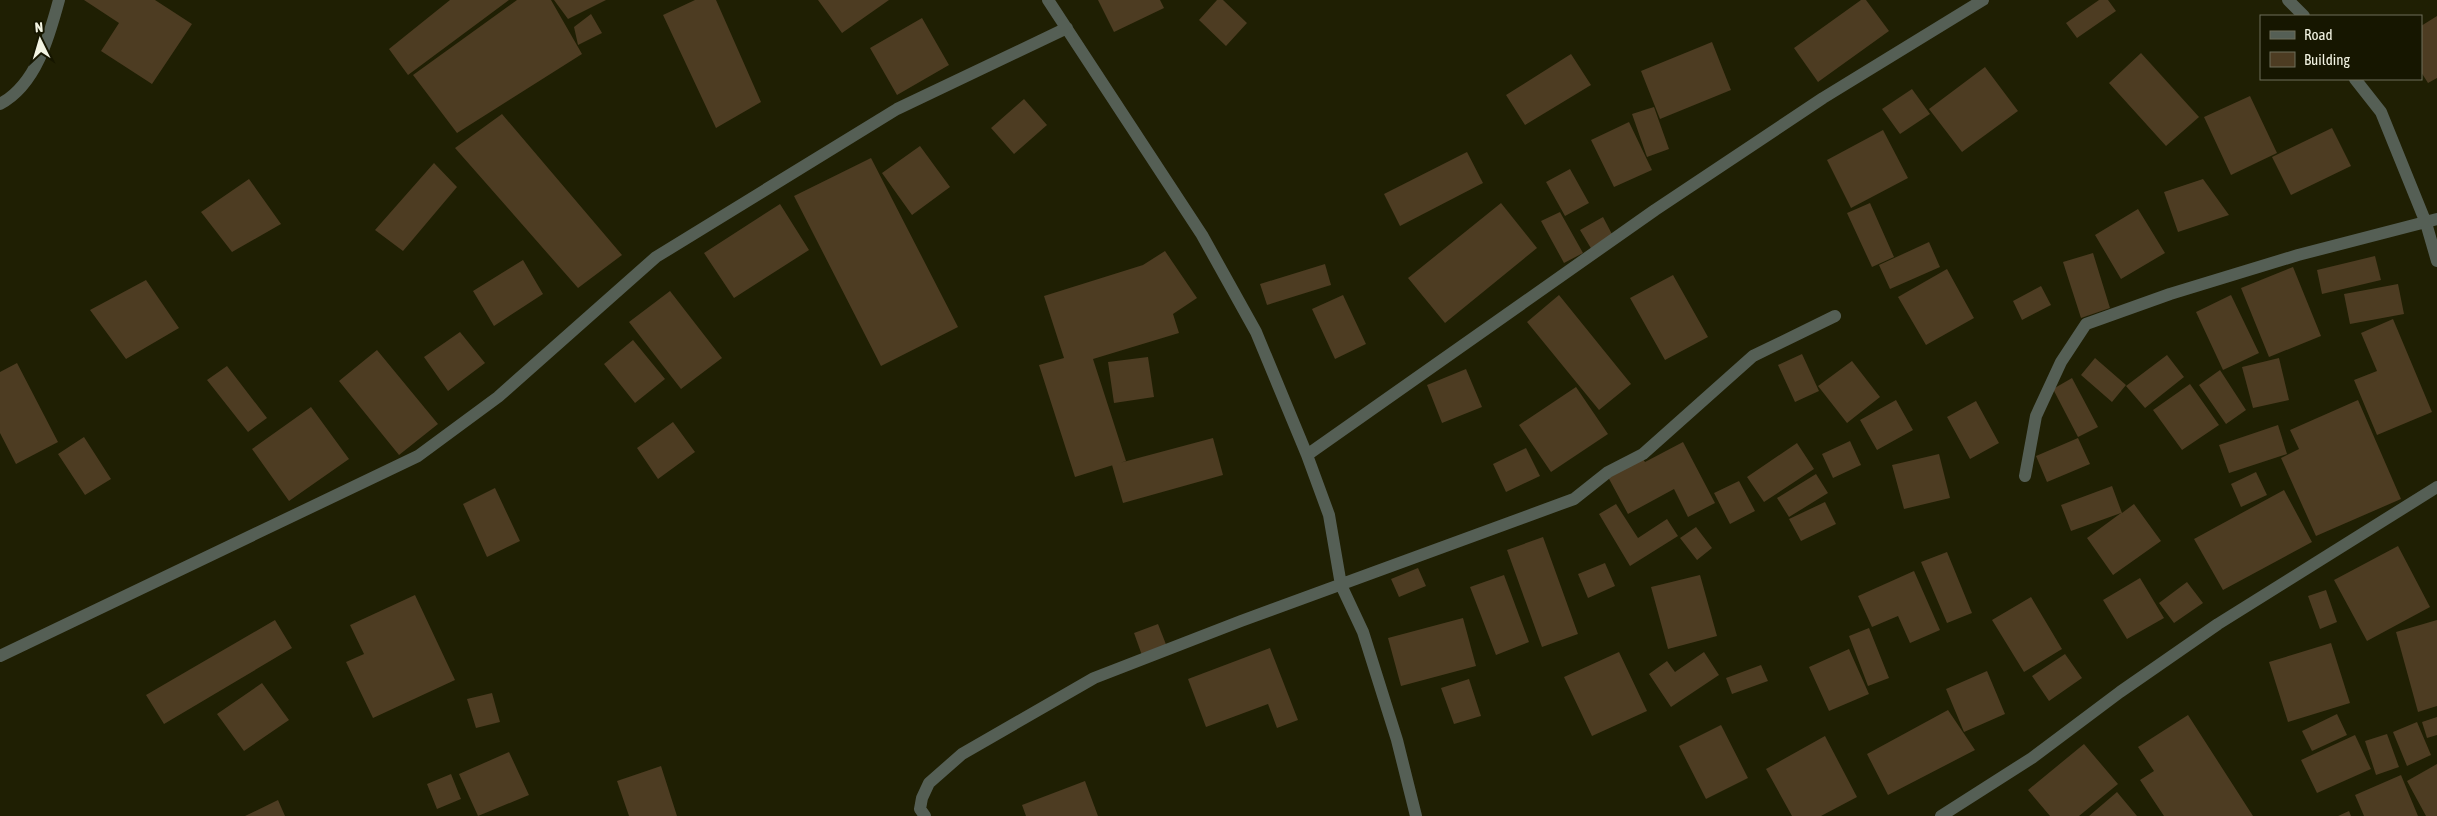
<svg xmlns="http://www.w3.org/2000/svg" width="2437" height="816" font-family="'Asap Condensed',sans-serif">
<rect width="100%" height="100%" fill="#1f1f03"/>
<path fill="#4d3c22" d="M84 0H155L192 24 152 84 101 51 119 23Z
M450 0H509L408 75 389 49Z
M517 0H551L582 54 457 133 413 75Z
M554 0H606L568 19Z
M695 0H716L761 102 716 128 663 15Z
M818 0H889L842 33Z
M1098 0H1160L1164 8 1114 32Z
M1217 0H1223L1247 23 1226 46 1199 20Z
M1861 0H1866L1889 31 1818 82 1794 48Z
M2099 0H2108L2116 11 2077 38 2066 23Z
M591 14 602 33 578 45 574 27Z
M2437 16V78L2428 83 2421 72V26Z
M922 18 949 65 897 95 870 48Z
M1712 42 1731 90 1660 119 1641 71Z
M2141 53 2199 117 2166 146 2109 83Z
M1571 54 1591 85 1525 125 1506 95Z
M1985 67 2018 111 1962 152 1929 109Z
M1912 89 1930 114 1900 134 1882 109Z
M2250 96 2277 153 2231 175 2204 117Z
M1024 99 1047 125 1014 154 991 128Z
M1654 107 1669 149 1647 157 1632 114Z
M502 114 622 255 578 288 455 148Z
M1629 122 1652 170 1614 187 1591 140Z
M2332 128 2351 166 2291 195 2272 157Z
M1883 130 1908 178 1851 208 1827 160Z
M920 146 950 187 912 215 882 173Z
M1467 152 1483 183 1400 226 1384 194Z
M871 158 958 327 881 366 794 196Z
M434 163 457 187 403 251 375 230Z
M1570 169 1589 203 1565 216 1546 182Z
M249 179 281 224 232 252 201 212Z
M2203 179 2229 215 2178 232 2164 192Z
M1501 203 1537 248 1445 323 1408 278Z
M1870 203 1894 257 1872 267 1847 213Z
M780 204 809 250 734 298 704 253Z
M2138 209 2165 253 2121 279 2095 235Z
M1560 212 1583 253 1564 263 1541 221Z
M1603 217 1614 238 1592 250 1580 230Z
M1929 242 1940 267 1890 289 1879 265Z
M1165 251 1197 298 1173 314 1179 333 1093 359 1126 461 1075 477 1039 365 1064 358 1044 296 1143 265Z
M2093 253 2110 308 2081 318 2063 262Z
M2375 256 2381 280 2322 294 2317 270Z
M523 260 543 294 494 326 473 291Z
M1325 264 1331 285 1267 305 1260 284Z
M2293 267 2321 336 2269 357 2241 288Z
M1947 269 1974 318 1926 345 1898 297Z
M1673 275 1708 337 1665 360 1630 298Z
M146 280 179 328 126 359 90 310Z
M2398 284 2404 314 2350 324 2344 294Z
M2041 286 2051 305 2022 320 2013 301Z
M670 291 722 358 681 389 629 322Z
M1343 295 1366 344 1335 359 1312 309Z
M1559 295 1631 384 1599 410 1527 322Z
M2231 295 2259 353 2223 370 2196 312Z
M2393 319 2432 412 2377 435 2354 380 2377 371 2361 333Z
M460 332 485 363 448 391 424 357Z
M633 340 665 379 635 403 604 364Z
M377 350 438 424 399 455 339 381Z
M1802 354 1819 391 1795 402 1778 365Z
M2167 355 2184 377 2145 408 2126 386Z
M1148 357 1154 397 1114 403 1108 362Z
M2095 358 2126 385 2112 402 2081 375Z
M2279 358 2289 400 2253 408 2242 367Z
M1852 361 1880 397 1847 423 1818 386Z
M17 363 58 442 16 464 0 433V372Z
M227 366 267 418 248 432 207 380Z
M1466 369 1482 407 1442 423 1427 385Z
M2220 370 2246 410 2226 424 2199 385Z
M2072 378 2098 427 2078 437 2053 389Z
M2190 384 2219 425 2182 450 2153 410Z
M1576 387 1608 434 1551 472 1519 425Z
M1896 400 1913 430 1877 450 1860 420Z
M2358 400 2401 499 2316 536 2281 458 2299 449 2290 430Z
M1976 401 1999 443 1970 459 1947 417Z
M311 407 349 459 289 501 252 449Z
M673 422 695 452 658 479 637 448Z
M2278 425 2287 454 2229 473 2219 445Z
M84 437 111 479 85 495 58 454Z
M1213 438 1223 475 1123 503 1112 465Z
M2078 438 2090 464 2047 482 2036 456Z
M1850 441 1861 465 1833 478 1822 454Z
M1683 442 1715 503 1688 517 1674 489 1628 514 1608 477 1643 459 1645 462Z
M1797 443 1814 469 1764 502 1747 477Z
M1526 448 1540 476 1506 492 1493 464Z
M1939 454 1950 498 1904 509 1892 465Z
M2256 472 2267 495 2241 507 2231 484Z
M1816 474 1828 493 1789 517 1777 498Z
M1739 481 1755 511 1730 524 1714 493Z
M2112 486 2122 513 2134 504 2161 541 2113 575 2087 538 2121 513 2071 531 2061 505Z
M495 488 520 541 487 557 463 504Z
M2284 490 2312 542 2223 590 2194 539Z
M1825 502 1836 524 1801 541 1789 519Z
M1616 504 1638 538 1667 519 1678 536 1630 566 1599 514Z
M1696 527 1712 548 1697 560 1680 538Z
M1543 537 1578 634 1542 647 1507 550Z
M2398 546 2430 607 2367 641 2334 580Z
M1947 552 1972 613 1947 623 1921 562Z
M1605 563 1615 586 1588 598 1578 574Z
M1418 568 1426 586 1399 597 1391 579Z
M1914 571 1940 630 1910 643 1898 616 1872 627 1858 596Z
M1504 575 1529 642 1496 655 1470 587Z
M1700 575 1717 636 1668 649 1651 587Z
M2140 578 2164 618 2127 639 2103 600Z
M2187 582 2203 603 2174 623 2159 603Z
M2326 590 2337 622 2320 629 2308 596Z
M415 595 455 680 373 718 346 662 364 654 350 625Z
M2031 597 2062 649 2024 672 1992 620Z
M1463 618 1476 666 1401 686 1388 638Z
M275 620 292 648 164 724 146 695Z
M2437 620V706L2418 712 2396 632Z
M1158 624 1169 652 1144 661 1134 633Z
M1869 628 1889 678 1868 686 1849 636Z
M2331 643 2350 703 2288 722 2269 662Z
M1270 648 1298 720 1277 728 1268 704 1206 727 1188 679Z
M1849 649 1869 694 1829 711 1809 667Z
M1619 652 1647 711 1592 736 1564 677Z
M1704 652 1719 675 1671 707 1649 674 1667 661 1675 672Z
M2065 654 2082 678 2049 701 2032 676Z
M1761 665 1768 681 1732 694 1726 678Z
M1987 671 2005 714 1964 732 1946 689Z
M1469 679 1481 716 1454 724 1441 688Z
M262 683 289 720 244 751 217 714Z
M492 693 500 722 476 728 467 699Z
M1948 710 1975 750 1888 795 1867 754Z
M2337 714 2347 735 2312 751 2302 731Z
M2188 715 2253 816H2164L2140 780 2154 771 2138 747Z
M2437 717V735L2427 738 2422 722Z
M2417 722 2431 755 2407 766 2393 732Z
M1721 725 1748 778 1706 799 1679 746Z
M2387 734 2399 767 2376 775 2365 741Z
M2355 735 2371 769 2317 793 2301 760Z
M1825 736 1857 797 1821 816H1792L1766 769Z
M2084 744 2118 784 2079 816H2050L2028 790Z
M509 752 529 795 478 816 459 774Z
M2437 764V816H2426L2407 781Z
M661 766 677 816H629L617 781Z
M451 774 461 799 437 809 427 784Z
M2401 775 2418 816H2364L2355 795Z
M1085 781 1098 816H1026L1022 805Z
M2117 792 2137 816H2089Z
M278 800 285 816H245Z
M2349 811 2351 816H2338Z"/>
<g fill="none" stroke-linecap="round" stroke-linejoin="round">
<path stroke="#555f55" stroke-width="12" d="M1048 0 1202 235 1256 332 1307 455 1329 515 1341 585 1363 632 1397 740 1416 816
M2288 0 2304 16
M2355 79 2381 112 2426 223 2437 261
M0 104C36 85 49 37 59 0
M1307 455 1655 210 1823 98 1983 0
M2025 476 2036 416 2061 362 2086 324 2170 294 2298 255 2437 219
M0 656 418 456 498 397 656 257 897 109 1067 28
M925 816 920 809 922 798 929 783 962 754 1094 678 1241 621 1574 499 1608 472 1643 454 1753 356 1835 316
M1941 816 2032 758 2120 692 2218 624 2437 487"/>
</g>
<rect x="2260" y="15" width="162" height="65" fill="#161600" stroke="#6e6f5b"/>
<rect x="2270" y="31" width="25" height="8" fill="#555f55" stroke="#6e6f5b"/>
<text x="2304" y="40" font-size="15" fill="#f3f4e3">Road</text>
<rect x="2270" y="52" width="25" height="15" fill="#4d3c22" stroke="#6e6f5b"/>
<text x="2304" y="65" font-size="15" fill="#f3f4e3">Building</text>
<g transform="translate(40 40) rotate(355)" stroke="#161600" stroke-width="4" paint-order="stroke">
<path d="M0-4L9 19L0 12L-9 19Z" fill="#f3f4e3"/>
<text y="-8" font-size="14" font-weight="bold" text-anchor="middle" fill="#f3f4e3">N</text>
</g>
</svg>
